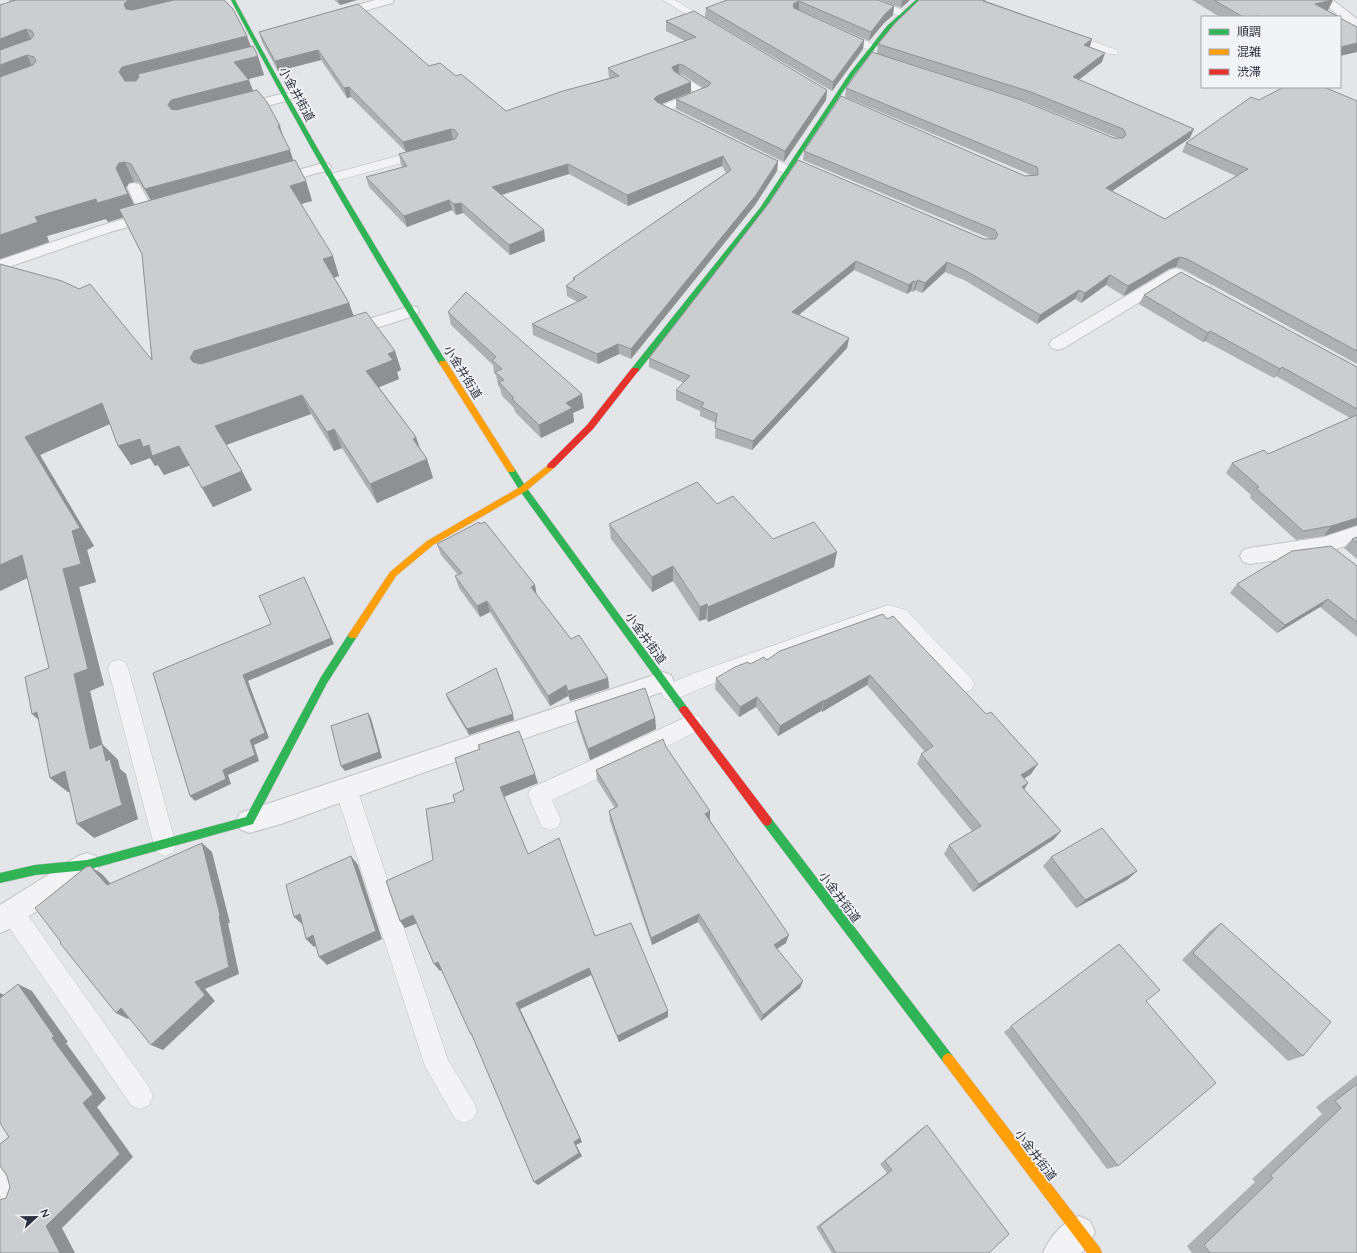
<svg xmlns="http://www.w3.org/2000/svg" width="1357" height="1253" font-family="Quicksand,'Noto Sans JP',sans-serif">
<rect width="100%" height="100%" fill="#e3e5e8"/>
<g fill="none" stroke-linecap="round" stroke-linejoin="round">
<g stroke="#c2c3c6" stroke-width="1">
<path id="lane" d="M663 0H675L717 26 716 28H708Z
M862 0H876L908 12 909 14 904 17 900 16 863 2Z
M840 30 877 46 878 48 877 50H869L836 35 835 33 836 31Z
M1067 32 1117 50 1118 52 1117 54H1109L1063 37 1062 35 1063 33Z
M679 75 683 76 709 93 707 95 672 109 684 115 686 118 684 121H676L658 111 656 109 658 107 694 92 675 80 673 78 675 76Z
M424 149 428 150 430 153 428 156 331 182 327 181 325 178 327 175Z
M755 150 792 167 794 170 792 173H784L751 157 749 154 751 151Z
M888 605 906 610 971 678 974 684 971 690 964 692 957 690 893 622 888 621 709 685 671 701 664 698 661 692 664 686 695 673Z
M118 660 125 662 128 668 176 845 173 852 165 856 157 852 154 845 108 668 111 662Z
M693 714 700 717 703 723 700 729 678 741 552 800 561 820 558 827 550 830 542 827 528 795 531 788Z
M346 779 354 782 357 789 448 1060 473 1101 477 1110 473 1119 464 1123 455 1119 425 1066 335 789 338 782Z
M12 901 20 904 149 1087 153 1096 149 1105 140 1109 131 1105 4 920 0 912 4 904Z
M0 1157 9 1161 22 1179 25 1189 22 1199 12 1202 2 1199 0 1195Z"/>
</g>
<g stroke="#c2c3c6" stroke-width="2">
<path id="street" d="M375 0H394L392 3 333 20 329 19 327 16 329 13Z
M1320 0H1333L1357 19V29L1353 28Z
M285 93 290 94 292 97 290 100 238 113 233 112 231 109 233 106Z
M324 163 329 164 331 167 329 170 273 185 268 184 266 181 268 178Z
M134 183 139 184 154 211 160 212 163 215 160 218 110 232 0 270V260L100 226 140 214 127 187 129 184Z
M1176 268 1182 270 1209 284 1211 288 1209 292C1197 295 1186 286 1176 280L1064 348 1058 350 1052 348 1049 344 1052 340 1170 270Z
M411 306 417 307 419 311 417 315 345 338 339 336 336 332 339 328Z
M1357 526V542L1325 553 1250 564 1243 562 1240 556 1243 550 1250 548 1324 537Z
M663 672 671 675 674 682 671 689 428 771 281 824 249 833 240 829 236 821 240 813Z
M87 853 96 856 100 865 96 874 9 929 0 933V905L78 856Z
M1079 1216 1090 1221 1095 1232 1090 1243 1081 1253H1043C1050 1236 1062 1223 1079 1216Z"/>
</g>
<g stroke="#c2c3c6" stroke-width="1">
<path id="fast" d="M231 0H235C301 124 373 244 447 363L446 365H440C366 246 296 124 231 0Z
M916 0H921L891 28 854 75 764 210 638 372H632V368L760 208 850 73 887 26Z
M511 467 514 468 526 487 687 707 689 710 687 713 684 714 681 713 520 491 507 470Z
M353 631 356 632 358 635 356 638 327 683 253 824 87 870 35 875 0 883V873L35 865 87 860 246 817 321 677 350 632Z
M767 816 771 818 952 1055 954 1059 952 1063 948 1065 944 1063 763 824 762 821 763 818Z"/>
</g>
<g stroke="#c2c3c6" stroke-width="1">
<path id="slow" d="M440 361H446L514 468 515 470 514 472H508L439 363Z
M551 463 554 464 555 466 554 468 526 491 433 545 396 576 356 638H350L348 635 390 572 427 541 520 487Z
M948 1053 952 1055 1100 1248 1102 1253H1087L944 1063 942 1059 944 1055Z"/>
</g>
<g stroke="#c2c3c6" stroke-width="1">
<path id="jam" d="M632 368H638L639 370 593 429 554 468H548L547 466 548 464 587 425Z
M684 706 687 707 771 818 772 821 771 824 767 826 763 824 681 713 679 710 681 707Z"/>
</g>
<use href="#lane" fill="#f3f3f5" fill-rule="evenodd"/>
<use href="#street" fill="#f3f3f5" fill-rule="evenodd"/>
<use href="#fast" fill="#30b455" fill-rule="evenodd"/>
<use href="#slow" fill="#ff9f0a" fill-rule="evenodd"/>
<use href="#jam" fill="#e5322d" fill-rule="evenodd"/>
</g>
<path fill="#afb0b3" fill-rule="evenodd" d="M9 0H224L251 47 264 75 248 79 253 91 285 141 293 161 306 181 312 201 301 204 339 276 334 277 349 303 353 316 395 351 401 370 397 372 399 379 379 387 416 437 420 448 427 459 433 478 377 503 342 448 334 451 311 414 226 445 252 490 213 507 190 465 164 475 158 465 155 466 150 458 131 465 110 424 40 455 94 546 87 550 96 582 79 587 104 685 90 691 102 744 118 760 120 769 126 774 138 819 94 838 70 791 68 792 50 778 49 668 27 578 0 591V264L152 360 142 254 123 217 108 222 106 219 47 236 49 242 0 259 10 2ZM134 182 140 183 150 200 134 205 126 188 129 183Z
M334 0H357L340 5Z
M727 0H878L894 6 893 15 884 23 869 41 799 10H798L864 40 863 49 832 91 705 17 706 8Z
M880 0H910L901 8Z
M919 0H986V1L1092 39 1090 47 1102 62 1079 80 1190 138 1112 191 1165 219 1236 176 1182 152 1186 143 1259 100 1357 101V364L1183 269 1176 267 1169 269 1124 296 1106 285 1081 303 1075 299 1037 324 966 281 945 272 922 293 915 290 913 292 911 291 907 294 854 270 799 315 849 338 847 348 752 450 715 438 716 423 700 416V411L676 400V390L684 383 649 367V358L769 203 984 239H991L803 160 804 151 1025 176 1031 175 845 97 846 88 877 53 878 44ZM895 59 1028 102 1118 138H1114Z
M1192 0H1333L1327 11 1339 17H1220Z
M666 21 827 90 826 100 784 162 676 109V99L703 88 683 75 678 74 691 92 661 104 778 161 777 171 755 205 631 359 619 354 598 364 533 335 532 324 578 302 567 296 566 286 573 281V278L726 173 722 166 628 206 569 174 502 195 544 230 545 241 510 255 463 213 456 215 452 210 407 227 369 187 366 177 403 167 401 165 399 154 454 140 406 152 351 97 347 98 321 60 278 71 262 42 259 32 429 66 456 76 506 111 609 78 608 68 685 41 666 31Z
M1144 295 1357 367V525L1324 536 1296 540 1250 498 1251 495 1226 473 1232 463 1268 454 1350 418 1276 376 1274 378 1205 341 1203 342 1139 304Z
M448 312 584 408 573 413 574 422 541 438 515 412 514 408 502 396 500 388 498 385 496 375 494 373 493 365 451 325Z
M717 504 773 539 834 567 708 622 706 619 699 621 673 581 652 592 611 539 609 524Z
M1357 537V559L1344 548 1352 539Z
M437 544 535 585 536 594 571 639 608 678 609 688 570 701 568 696 550 706 490 612 480 617 459 588 455 576 458 575 441 555Z
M1357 566V637L1320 607 1277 633 1230 593 1237 584Z
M887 619 1031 774 1024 779 1028 783 1024 789 1061 831 1053 840 973 892 944 854 949 845 972 831 917 764 921 754 925 752 867 685 822 712 821 711 778 736 756 707 739 717 715 689 716 678 750 664 767 660Z
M446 694 514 720 469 735 448 700Z
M575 711 655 718 656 729 590 760 577 722Z
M478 745 538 783 504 797 528 854 595 936 668 1011V1017L619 1042 591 975 520 1009 582 1142 576 1145 582 1156 538 1185 534 1182 473 1037 470 1033 442 970 440 971 416 923 405 928 400 921 433 860 455 802 464 790 479 749Z
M666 747 710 811V820L786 943 777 949 803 981 800 988 761 1021 698 922 652 945 610 821 609 811 615 808 597 780 596 770Z
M1051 857 1137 871 1127 880 1076 908 1043 866Z
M1221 923 1303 1056 1288 1061 1182 960 1210 931Z
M1119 944 1146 1001 1118 1166 1107 1169 1004 1032Z
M1357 1075V1253H1192L1187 1246 1255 1182 1252 1179 1322 1114 1316 1107Z
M927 1125 989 1253H832L816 1227 887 1173 880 1164 921 1129Z"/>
<path fill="#8f9092" d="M129 0H210L132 22 124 4 127 1Z
M338 0H357L340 5Z
M902 0H910L901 8Z
M1333 0 1328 10 1309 15 1315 4Z
M799 1V10L792 13 793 4Z
M894 6 893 15 884 23 869 41 871 32 885 14Z
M26 29 35 48 0 61V39Z
M247 36 254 55 128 91 119 72 122 67Z
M1092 39 1089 48 1084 45Z
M864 40 863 49 832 91 833 82Z
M1357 43V52L1340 56V47Z
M318 50 321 60 278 71 275 61Z
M1105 53 1102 62 1070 86 1073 77Z
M27 55 36 74 0 87V65Z
M258 56 264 75 241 81 234 62Z
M679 64V74L672 77V67Z
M249 80 256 99 179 119 168 105 171 100Z
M691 82V92L657 106 654 99 657 96Z
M349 87 351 97 347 98 344 88Z
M827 90 826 100 784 162 785 151Z
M278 126H280L286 145Z
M451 129 453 140 406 152 403 142Z
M1194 129 1190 138 1102 198 1106 188Z
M290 150 296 169 155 208 145 189Z
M723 156 722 166 628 206 627 195Z
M778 161 777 171 755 205 631 359V349Z
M125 162 134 182 129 183 126 188 138 213 108 222 106 219 47 236 49 242 0 259V235L35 217 116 168 119 163Z
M568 164 569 174 494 197 492 187Z
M306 181 312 201 297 205 290 186Z
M449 200 452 210 407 227 404 216Z
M461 203 463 213 456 215 454 204Z
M544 230 545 241 510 255 509 245Z
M333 256 339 276 330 279 323 259Z
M1180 257 1176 267 1169 269 1124 296 1128 286 1174 259Z
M856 261 854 270 791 321 792 312Z
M947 262 945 272 922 293 925 283Z
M1110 275 1106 285 1081 303 1085 293Z
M918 280 915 290 913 292 916 282Z
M913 281 911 291 907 294 909 285Z
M1079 290 1075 299 1037 324 1040 315Z
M349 303 356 322 200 377 190 358 194 351Z
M1210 331 1205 341 1203 342 1208 333Z
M849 338 847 348 752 450 753 441Z
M618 344 619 354 598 364 597 354Z
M395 351 401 370 397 372 399 379 372 390 366 371 388 354Z
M1282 367 1276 376 1274 378 1280 369Z
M582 394 584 408 573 413 574 422 541 438 539 425 566 403Z
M302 395 311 414 226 445 215 426Z
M102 403 114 422 40 455 94 546 87 550 96 582 79 587 104 685 90 691 107 764 90 749 74 674 63 569 72 531 25 437Z
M334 429 342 448 334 451 327 432Z
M416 437 422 456 413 439Z
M140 439 149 445 179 446 191 465 164 475 158 465 155 466 150 458 131 465 118 446Z
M427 459 433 478 377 503 370 484Z
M242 471 252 490 213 507 202 488Z
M1357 518V525L1324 536 1331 526Z
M837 552 834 567 708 622V607Z
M22 555 38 573 0 591V565Z
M673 566V581L652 592V577Z
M304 577 334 644 248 681 269 738 254 745 259 761 228 775 231 784 195 801 190 796 223 770 250 740 243 675Z
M535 585 537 597 531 587Z
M1328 599 1320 607 1277 633 1285 625Z
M487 601 490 612 480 617 477 606Z
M707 604 706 619 699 621 700 607Z
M870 675 867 685 822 712 824 701Z
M608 678 609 688 570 701 568 691Z
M566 685 568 696 550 706 548 696Z
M757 697 756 707 739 717 740 707Z
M824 700 821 711 778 736 780 726Z
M37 712 50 730 32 714Z
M368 713 371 718 382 758 345 771 341 766Z
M513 714 514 720 469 735 467 729Z
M655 718 656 729 590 760 588 749Z
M102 744 118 760 120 769 126 774 138 819 94 838 77 824 106 761Z
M1038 764 1031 774 1014 785 1021 775Z
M65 771 83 786 68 792 50 778Z
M535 774 538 783 503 797 500 787Z
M1028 783 1022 793V787Z
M710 811V820L705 814Z
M1061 831 1053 840 973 892 979 884Z
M202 843 212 852 230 923H228L239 974 205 989 215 1001 163 1050 151 1045 195 982Z
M351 856 358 865 382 939 327 965 319 957Z
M90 866 102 874 119 893 107 885Z
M1137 871 1127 880 1076 908 1085 900Z
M300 914 303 925 294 917Z
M699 914 698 922 652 945 651 938Z
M413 915 418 923 405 928 400 921Z
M313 935 321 943 314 947 306 939Z
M789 935 786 943 772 952 774 945Z
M438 962 443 969 440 971 434 964Z
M589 968 591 975 520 1009 582 1142 576 1145 582 1156 538 1185 534 1182 574 1142 516 1003Z
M803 981 800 988 761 1021 763 1015Z
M18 984 32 991 68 1042 66 1043 106 1098 97 1107 133 1157 62 1228 75 1253H60L46 1226 52 1038Z
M0 993 8 997 0 999Z
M121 1008 134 1014 128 1019 116 1013Z
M668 1011V1017L619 1042 617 1036Z"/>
<path fill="#cccdd0" stroke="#8f9092" d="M16 0H129L127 1 124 4 126 9 132 10 174 0H224L233 9 247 36 122 67 119 72 125 81H136L139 77 138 74 253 46 258 56 234 62 249 80 171 100 168 105 171 109 176 110 257 90 267 102 280 126H278L290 150 145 189 131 164 125 162 119 163 116 168 128 194 97 203 96 199 35 217 38 222 0 235V77L33 65 36 61 34 57 27 55 0 65V50L31 39 34 35 32 31 26 29 0 39V5Z
M727 0H878L894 6 885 14 871 32 799 1 793 4 794 8 864 40 833 82 706 8Z
M919 0H984L983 1 1092 39 1084 45 1105 53 1073 77 1194 129 1106 188 1165 219 1248 169 1186 143 1251 97 1259 100 1284 87H1324L1357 101V351L1187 259 1180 257 1174 259 1128 286 1110 275 1085 293 1079 290 1040 315 968 272 947 262 925 283 918 280 916 282 913 281 909 285 856 261 792 312 849 338 753 441 715 428 717 414 701 407 704 403 676 390 690 376 649 358 769 203 798 160 984 239H995L998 235 995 230 804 151 841 96 1025 176 1038 175V171L1037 167 846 88 872 52 1021 100 1114 138H1123L1126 134 1123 129 1031 92 878 44 896 22Z
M1214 0H1332L1315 4 1339 17H1260L1258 16 1251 17H1243Z
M358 4 429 66 440 63 456 76 461 74 506 111 563 91 619 76 608 68 696 37 666 21 694 11 827 90 785 151 676 99 708 86 711 83 683 65 679 64 672 67 674 71 691 82 657 96 654 99 657 102 778 161 756 195 631 349 618 344 597 354 532 324 587 297 566 286 575 279 573 278 731 170 723 156 627 195 568 164 492 187 544 230 509 245 461 203 454 204 449 200 404 216 366 177 407 166 399 154 455 139 458 134 455 130 451 129 403 142 349 87 344 88 318 50 275 61 259 32Z
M1340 18 1357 27V43L1340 47Z
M295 160 306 181 290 186 333 256 323 259 349 303 194 351 190 358 193 362 201 364 366 312 395 351 388 354 393 360 366 371 416 437 413 439 427 459 370 484 334 429 327 432 302 395 215 426 242 471 202 488 179 446 152 456 149 445 143 447 140 439 118 446 102 403 25 437 80 528 72 531 81 564 63 569 88 669 74 674 90 749 102 744 106 761 110 759 122 805 77 824 65 771 50 778 37 712 32 714 25 677 49 668 22 555 0 565V264L62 281 79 289 90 284 152 360 142 254 119 209Z
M1181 272 1357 367V409L1282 367 1280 369 1210 331 1208 333 1144 295Z
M466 292 582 394 566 403 572 408 539 425 512 399 514 398 499 382 504 380 495 372 502 369 492 360 496 357 448 312Z
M1357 415V518L1331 526 1303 531 1256 488 1259 487 1232 463 1264 450 1268 454Z
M697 482 717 504 733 496 773 539 814 522 837 552 708 607 707 604 700 607 673 566 652 577 609 524Z
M479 522 480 524 485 522 535 585 531 587 571 639 579 635 608 678 568 691 566 685 548 696 487 601 477 606 455 576 462 573 437 544Z
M1357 537V543L1352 539Z
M1331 546 1357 566V622L1328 599 1285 625 1237 584 1292 551Z
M304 577 331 638 243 675 265 733 250 740 255 755 223 770 226 779 190 796 153 673 271 624 259 596Z
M883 614 887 619 893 616 986 714 991 712 1038 764 1021 775 1028 783 1022 787 1061 831 979 884 949 845 981 826 921 754 933 746 870 675 824 701V700L780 726 757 697 740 707 716 678 735 667 748 662 750 664 764 657 767 660 780 651Z
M496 668 513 714 467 729 446 694Z
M645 688 655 718 588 749 575 711Z
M368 713 379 752 341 766 331 726Z
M519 731 535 774 500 787 528 854 559 838 595 936 631 923 668 1011 617 1036 589 968 516 1003 580 1138 574 1142 579 1153 534 1182 471 1033H470L438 962 434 964 413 915 400 921 386 881 433 860 426 809 455 802 453 795 464 790 455 758 480 749 478 745Z
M663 739 666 747 710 811 705 814 789 935 774 945 803 981 763 1015 699 914 651 938 609 811 618 806 596 770Z
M1102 828 1137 871 1085 900 1051 857Z
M202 843 220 915 219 916 229 967 195 982 205 995 151 1045 121 1008 116 1013 60 943 61 942 35 908 86 867 90 866 107 885Z
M351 856 376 931 319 957 313 935 306 939 300 914 294 917 286 885Z
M1221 923 1331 1022 1303 1056 1193 953Z
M1119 944 1160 990 1146 1001 1216 1083 1118 1166 1011 1026Z
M18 984 54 1036 52 1038 93 1094 83 1103 120 1154 46 1226 60 1253H0V1200L6 1198 10 1187 7 1176 0 1166V1144L9 1137 0 1123V998Z
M1357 1084V1253H1210L1204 1245 1273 1178 1270 1176 1341 1108 1335 1101Z
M927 1125 1009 1234 989 1253H836L820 1226 892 1170 885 1161Z"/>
<g text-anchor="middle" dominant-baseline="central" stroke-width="3.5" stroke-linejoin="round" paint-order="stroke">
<g font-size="12" fill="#2c3140" stroke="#f2f3f7">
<text transform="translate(297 94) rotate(61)">小金井街道</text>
<text transform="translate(463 372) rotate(58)">小金井街道</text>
<text transform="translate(646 638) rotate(54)">小金井街道</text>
<text transform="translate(840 897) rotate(53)">小金井街道</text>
<text transform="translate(1036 1155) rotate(53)">小金井街道</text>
</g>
</g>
<rect x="1201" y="16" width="140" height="72" fill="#f2f3f7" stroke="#a3a5ae"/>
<rect x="1209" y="29" width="20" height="6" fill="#30b455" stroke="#a3a5ae"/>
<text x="1237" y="36" font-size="12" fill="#2c3140">順調</text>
<rect x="1209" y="49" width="20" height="6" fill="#ff9f0a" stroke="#a3a5ae"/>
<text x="1237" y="56" font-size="12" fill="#2c3140">混雑</text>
<rect x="1209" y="69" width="20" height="6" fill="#e5322d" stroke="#a3a5ae"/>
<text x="1237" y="76" font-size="12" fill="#2c3140">渋滞</text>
<g transform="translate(36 1217) rotate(68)" stroke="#f2f3f7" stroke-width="3" paint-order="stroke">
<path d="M0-3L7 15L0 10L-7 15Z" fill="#2c3140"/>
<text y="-6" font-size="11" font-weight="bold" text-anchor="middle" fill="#2c3140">N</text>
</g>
</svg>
